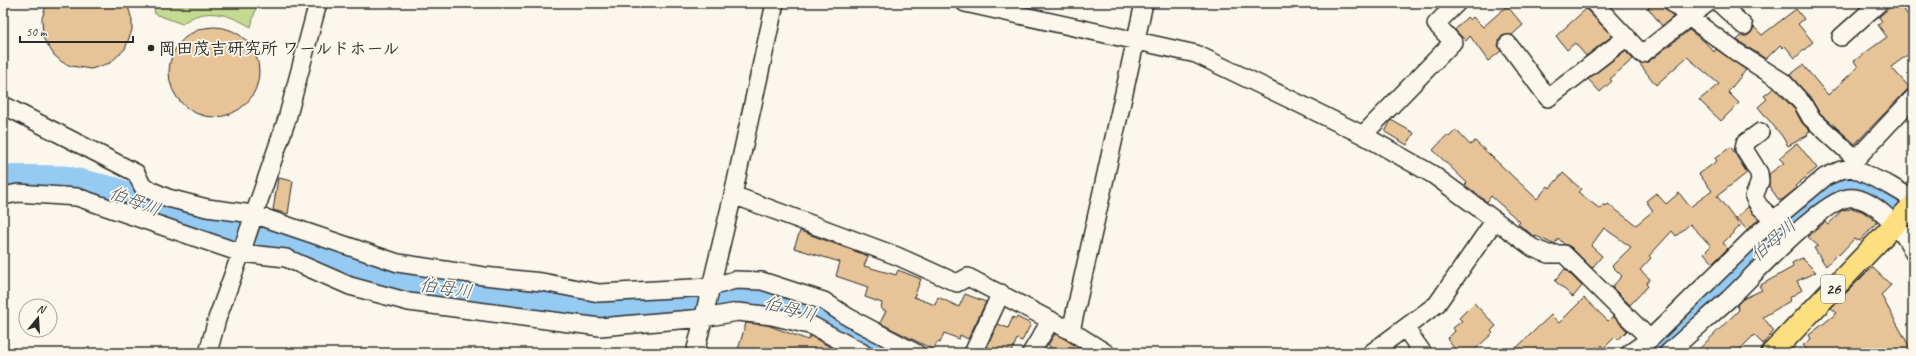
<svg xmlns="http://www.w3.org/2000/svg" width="1916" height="356" font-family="Caveat,'Klee One',sans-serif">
<rect width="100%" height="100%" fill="#fbf7ec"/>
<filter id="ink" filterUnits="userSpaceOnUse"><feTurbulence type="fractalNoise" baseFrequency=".025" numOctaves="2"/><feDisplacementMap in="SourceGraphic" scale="8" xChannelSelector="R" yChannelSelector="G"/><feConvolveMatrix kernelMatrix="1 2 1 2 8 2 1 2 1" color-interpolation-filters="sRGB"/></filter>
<g filter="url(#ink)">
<path fill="#c4da90" stroke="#78825e" d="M153 3H257L251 27C229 14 204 6 182 24L155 14Z"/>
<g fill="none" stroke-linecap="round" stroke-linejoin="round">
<path stroke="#95caf3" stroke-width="27" d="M3 178 64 179 116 191 166 213 232 232 288 242 358 270 393 281 520 301 617 312 760 299 788 305 816 314 893 353
M1644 353C1676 329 1707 301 1737 274 1756 257 1825 184 1846 183 1872 182 1895 204 1913 221"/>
</g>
<path fill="#e6c498" stroke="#2b2b2b" d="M47 3H127L132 20V30L125 49 110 63 91 69 71 66 62 62 54 55 43 38 42 18Z
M1654 3H1662L1673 17 1662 26 1648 8Z
M1895 3H1899L1913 22V51L1891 67 1910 88 1906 91 1855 144 1819 112 1810 97 1790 75 1803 65 1828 95 1858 67 1854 61 1887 37 1878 25 1882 22 1879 17Z
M1507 6 1523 25 1512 35 1502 36 1498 45 1501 51 1488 61 1470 36 1466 41 1455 30 1467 17 1470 20 1473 17 1483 27Z
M1586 9 1612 36 1586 56 1575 43 1567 50 1556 36Z
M1796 9 1804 19 1798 24 1813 42 1795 58 1785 46 1783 48 1780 45 1766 59 1737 40 1741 36H1747L1751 33 1754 27 1762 35Z
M169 72a45 45 0 1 1 90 0a45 45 0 1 1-90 0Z
M1689 30 1705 42 1714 52 1716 49 1746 70 1728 92 1739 103 1721 121 1699 100 1719 84 1687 57 1656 85 1639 63 1648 62Z
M1625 51 1633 59 1610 79 1612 81 1600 92 1588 79Z
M1774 88 1795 110 1802 123 1810 131 1807 134 1808 135 1788 146 1782 136 1758 107 1767 99 1764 96Z
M1391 120 1414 133 1407 145 1385 132Z
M1456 130 1470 145 1475 141 1537 199 1548 186 1550 188 1563 173 1581 189 1578 192 1600 209 1604 204 1606 206 1608 204 1636 225 1653 211 1646 201 1656 193 1666 204 1679 193 1690 207 1712 191 1699 174 1717 161 1715 158 1731 147 1747 173 1717 196 1740 226 1723 243 1728 248 1713 263 1704 253 1711 246 1690 224 1676 236 1672 231 1649 256 1651 258 1640 270 1650 279 1646 284 1648 286 1630 305 1612 287 1622 276 1612 266 1631 247 1604 228 1591 246 1602 256 1592 268 1571 247 1564 244 1558 238 1555 244H1553L1536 236 1535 237 1518 224 1520 222 1491 196 1487 202 1465 185 1467 183 1433 150 1447 135 1449 137Z
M1797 143 1817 168 1795 186 1797 188 1782 200H1779L1769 186V174L1784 163 1779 158Z
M278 178 293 181 288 214 273 210Z
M1748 207 1759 219 1747 230 1736 218Z
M1851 208 1862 211 1877 222 1860 241 1854 239 1839 255 1838 253 1826 266 1814 248 1818 246 1808 237 1825 222 1828 225 1841 211 1848 209 1849 210Z
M800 231 868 256 864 266 896 275 898 270 921 279 914 297 935 305 938 297 959 307 965 294 986 302 968 339 960 335 959 339 944 333 940 343 937 342 934 350 880 323 886 311 881 309 882 303 865 297 868 287 836 276 840 262 794 248Z
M1802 258 1816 272 1797 281 1802 290 1789 298 1790 301 1763 317 1774 331 1763 344 1754 335 1736 353H1695L1739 310 1737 305 1743 299 1762 290 1759 286 1793 267 1792 263Z
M1872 267 1891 285 1881 295 1913 353H1810L1803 345 1811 339 1809 335 1837 313 1831 308Z
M1565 269 1582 286 1573 297 1555 281Z
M1584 298 1608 321 1613 316 1627 331 1618 340 1615 337 1604 348 1602 345 1599 349 1597 347 1591 353H1511L1551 315 1559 323Z
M1474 303 1496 326 1491 331 1493 333 1471 353H1458L1447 339 1455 331 1453 328 1462 321 1459 318Z
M1013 317 1016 319 1017 317 1031 324 1022 341 1017 339 1011 353H1001L987 347 998 324 1008 328Z
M746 323 767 325 808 340 810 336 842 353H737Z
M1055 334 1063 338 1087 353H1047L1051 347 1048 345Z"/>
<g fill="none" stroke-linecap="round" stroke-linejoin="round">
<g stroke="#2b2b2b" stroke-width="20">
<path id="minor" d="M965 3 1196 54 1304 106 1363 135 1432 174 1533 248 1548 254H1564L1650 339
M1594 3 1642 54 1689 17 1735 51 1783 82 1803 104 1811 118 1856 159
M1673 3 1689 17 1708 3
M1719 3 1744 26
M1841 37 1879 3
M1508 44 1548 98 1627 37
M3 105 136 173 143 187 168 198 207 208 253 214 398 263 484 276 542 282 599 293 711 287 735 280 762 281 824 301 848 317 916 353
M1760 132 1745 143 1744 149 1759 173 1760 181 1754 197 1759 206 1774 220
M1363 135 1453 42 1436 24 1457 3
M1852 168 1856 159 1913 98
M733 195 897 256 957 283 968 277 1071 331 1106 353
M3 196 18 193 77 197 241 253 286 258 350 286 409 302 600 327 703 318 738 312 772 316 813 326 863 353
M1405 328 1423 353
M1071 331 1144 3
M208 353 217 319 241 253 287 119 318 3
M695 353 733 195 775 3
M973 353 1001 293
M1031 353 1051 320
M1371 353 1437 304 1495 220
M1630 353 1650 339 1757 234 1825 177 1841 170 1852 168 1889 185 1913 199
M1668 353C1688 335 1709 317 1729 299 1752 277 1821 201 1848 198 1871 195 1906 232 1913 252"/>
</g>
<g stroke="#2b2b2b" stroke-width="24">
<path id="major" d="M1772 353 1913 205"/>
</g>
<use href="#minor" stroke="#fbf7ec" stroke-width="17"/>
<use href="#major" stroke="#fce080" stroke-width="21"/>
</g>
</g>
<circle fill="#2b2b2b" stroke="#fbf7ec" stroke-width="1.5" cx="151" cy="48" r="4"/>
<g text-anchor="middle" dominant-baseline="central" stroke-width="3.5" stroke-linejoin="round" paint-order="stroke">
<rect fill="#fbf7ec" stroke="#696865" stroke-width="1" x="1821" y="275" width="24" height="28" rx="3"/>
<g font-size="16" font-weight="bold" fill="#2b2b2b">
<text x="1833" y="289">26</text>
</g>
<g font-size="17" font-weight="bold" fill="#2b2b2b" stroke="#fbf7ec" text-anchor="start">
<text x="159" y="48">岡田茂吉研究所 ワールドホール</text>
</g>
<g font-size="18" font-style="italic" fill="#4b5b67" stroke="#fbf7ec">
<text transform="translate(135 201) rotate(21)">伯母川</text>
<text transform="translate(1773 240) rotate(-41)">伯母川</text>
<text transform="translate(446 288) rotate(8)">伯母川</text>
<text transform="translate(790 309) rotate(15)">伯母川</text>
</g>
</g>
<rect width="1916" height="356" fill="none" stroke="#fbf7ec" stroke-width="16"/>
<rect x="8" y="8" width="1900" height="340" fill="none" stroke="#2b2b2b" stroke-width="1.5" filter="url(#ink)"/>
<g transform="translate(38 318) rotate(18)"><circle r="19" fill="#fbf7ec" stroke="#a8a59f"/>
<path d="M0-3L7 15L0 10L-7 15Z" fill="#2b2b2b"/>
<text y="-6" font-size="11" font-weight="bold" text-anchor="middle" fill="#2b2b2b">N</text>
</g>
<path d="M20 36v6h113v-6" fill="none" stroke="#2b2b2b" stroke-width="2"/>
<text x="26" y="36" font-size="12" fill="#2b2b2b" stroke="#fbf7ec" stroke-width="3" paint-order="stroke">50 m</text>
</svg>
